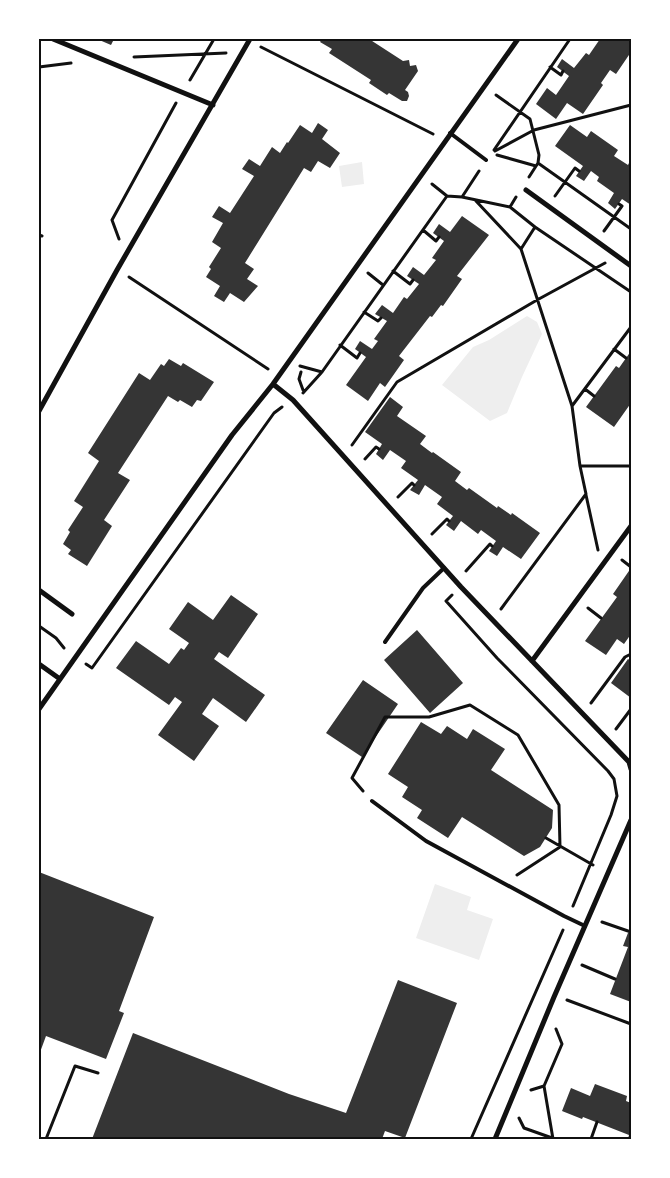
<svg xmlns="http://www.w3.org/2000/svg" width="670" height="1178" font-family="Manrope,sans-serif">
<rect width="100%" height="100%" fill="#fff"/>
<path fill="#eee" d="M362 162 364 184 342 187 339 166Z
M527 316 537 322 542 334 522 377 507 413 490 421 442 385 473 347 489 340Z
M435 884 471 897 467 910 493 919 479 960 416 938Z"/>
<path fill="#353535" d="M97 39H114L111 45Z
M322 39H369L403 61 409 60 410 66 416 65 418 71 405 90 408 92 409 96 407 101H402L389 93 387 95 369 83 371 80 329 53 332 49 320 42Z
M600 39H631V52L616 74 610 70 601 83 603 85 583 114 567 103 556 119 536 104 547 88 556 95 569 76 557 67 562 59 574 68 586 53 589 55Z
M318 123 328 130 322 139 340 153 330 168 318 161 311 172 304 168 245 263 254 269 247 279 258 286 244 302 230 293 224 302 214 296 220 286 206 277 211 269 209 267 221 248 212 242 223 223 212 217 219 206 230 213 254 176 242 169 249 159 260 166 272 147 280 153 287 142 288 143 300 125 312 133Z
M570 125 587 137 591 131 618 150 614 156 628 165 629 163 631 165V205L622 199 615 209 608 203 614 193 597 181 599 177 591 171 584 181 576 176 583 166 555 146Z
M462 216 489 235 457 276 462 279 443 306 441 305 432 317 430 316 399 356 404 360 385 387 380 383 368 401 346 385 366 357 355 349 360 341 372 349 378 341 374 339 387 321 375 314 382 305 393 313 404 297 407 299 419 284 407 276 413 267 424 275 436 260 432 258 444 241 433 233 439 224 450 232Z
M631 351V403L614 427 586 407 616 366 619 368Z
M169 359 181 366 183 363 214 382 201 401 197 400 192 407 180 400 178 402 168 396 118 473 130 480 104 520 112 526 87 566 68 554 71 550 63 544 70 532 68 530 83 507 74 501 99 461 88 453 139 373 150 380 161 364 164 366Z
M390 397 403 407 397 416 426 436 420 444 432 453 433 452 461 472 455 481 467 490 469 488 497 508 498 506 511 515 512 513 540 533 521 559 503 547 497 556 489 551 496 541 481 530 478 534 461 521 454 531 446 525 453 516 437 504 442 497 425 485 419 495 410 490 418 480 401 468 406 461 390 450 383 460 376 454 382 444 365 432Z
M631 568V634L624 644 617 639 606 655 585 641 617 597 613 594Z
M231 595 258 614 228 658 219 652 214 659 265 695 246 722 213 698 202 714 219 726 194 761 158 735 182 702 175 697 169 705 116 668 136 641 169 664 181 648 184 650 189 643 169 629 188 602 213 620Z
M417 630 463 683 430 713 384 660Z
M628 659 631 661V698L611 683Z
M363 680 398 704 362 757 326 733Z
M421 722 441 734 447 726 467 739 473 729 505 749 491 770 553 810 552 828 540 847 524 856 462 817 448 838 417 818 422 810 402 797 408 787 388 774Z
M39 872 154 917 119 1011 124 1013 106 1059 46 1036 39 1055Z
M631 925V1002L610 994 628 947 623 946Z
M398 980 457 1003 405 1138 385 1131 382 1139H92L133 1033 289 1094 346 1113Z
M595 1084 627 1096 626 1101 631 1103V1139H628L629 1135 583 1117 582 1119 562 1111 571 1088 590 1096Z"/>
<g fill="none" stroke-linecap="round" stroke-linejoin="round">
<path stroke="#111" stroke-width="3" d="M261 47 433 134
M134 57 226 53
M39 67 71 63
M550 67 561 75 563 71
M190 80 214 39
M496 95 530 119 539 155 538 163 529 177
M494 150 570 39
M495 151 534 130 631 105
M497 155 536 166
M538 163 631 229
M479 171 462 197 510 207 516 197
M432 184 447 196 462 197
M555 196 575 168 579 171
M476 201 521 249 572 406 580 466H631
M510 207 535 227 521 249
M535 227 631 292
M423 230 436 241 439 237
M604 231 622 206 619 204
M39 235 42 236
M119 239 112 220 176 103
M393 271 410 284 413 280
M368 273 383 285
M129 277 268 369
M364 312 378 321 381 318
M340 345 357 358 360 353
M614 349 626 358
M300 366 322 372
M301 372 299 379 303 390
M585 389 594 396
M303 393 322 372 447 196
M572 406 631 327
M352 445 397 382 537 300 605 263
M365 459 376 447 379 449
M586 495 598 550
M398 497 412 483 414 485
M432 534 447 519 449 521
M622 560 631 567
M466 571 490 544 492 546
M452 595 446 601 497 658 608 771 614 779 617 796 611 815 573 906
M588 608 601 618
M501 609 586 494 580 466
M39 626 56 638 64 648
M86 664 92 668 274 413 282 407
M591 703 625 657 631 654
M616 729 631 709
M363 791 352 778 385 717H429L470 705 518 735 559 805 560 847 517 875
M546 838 593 865
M602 922 628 931
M582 965 615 979
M567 1000 631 1024
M544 1086 553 1139
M531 1090 544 1086 562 1044 556 1029
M519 1118 524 1128 555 1139
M46 1139 75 1066 98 1073
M471 1139 563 930
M591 1139 597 1122"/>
<path stroke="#111" stroke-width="4" d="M450 133 486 160
M385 642 423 588 444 568
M372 801 426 841 564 916 585 926"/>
<path stroke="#111" stroke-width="5" d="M53 39 213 105
M526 190 631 266
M273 384 293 400 461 587 629 762 631 769
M39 411 117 270 250 39
M39 590 72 614
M532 661 631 526
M39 664 60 679
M39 709 232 435 273 384 518 39
M495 1139 554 997 631 820"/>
</g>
<rect width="670" height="1178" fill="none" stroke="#ffffff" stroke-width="80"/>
<rect x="40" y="40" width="590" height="1098" fill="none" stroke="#111" stroke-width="2"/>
</svg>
